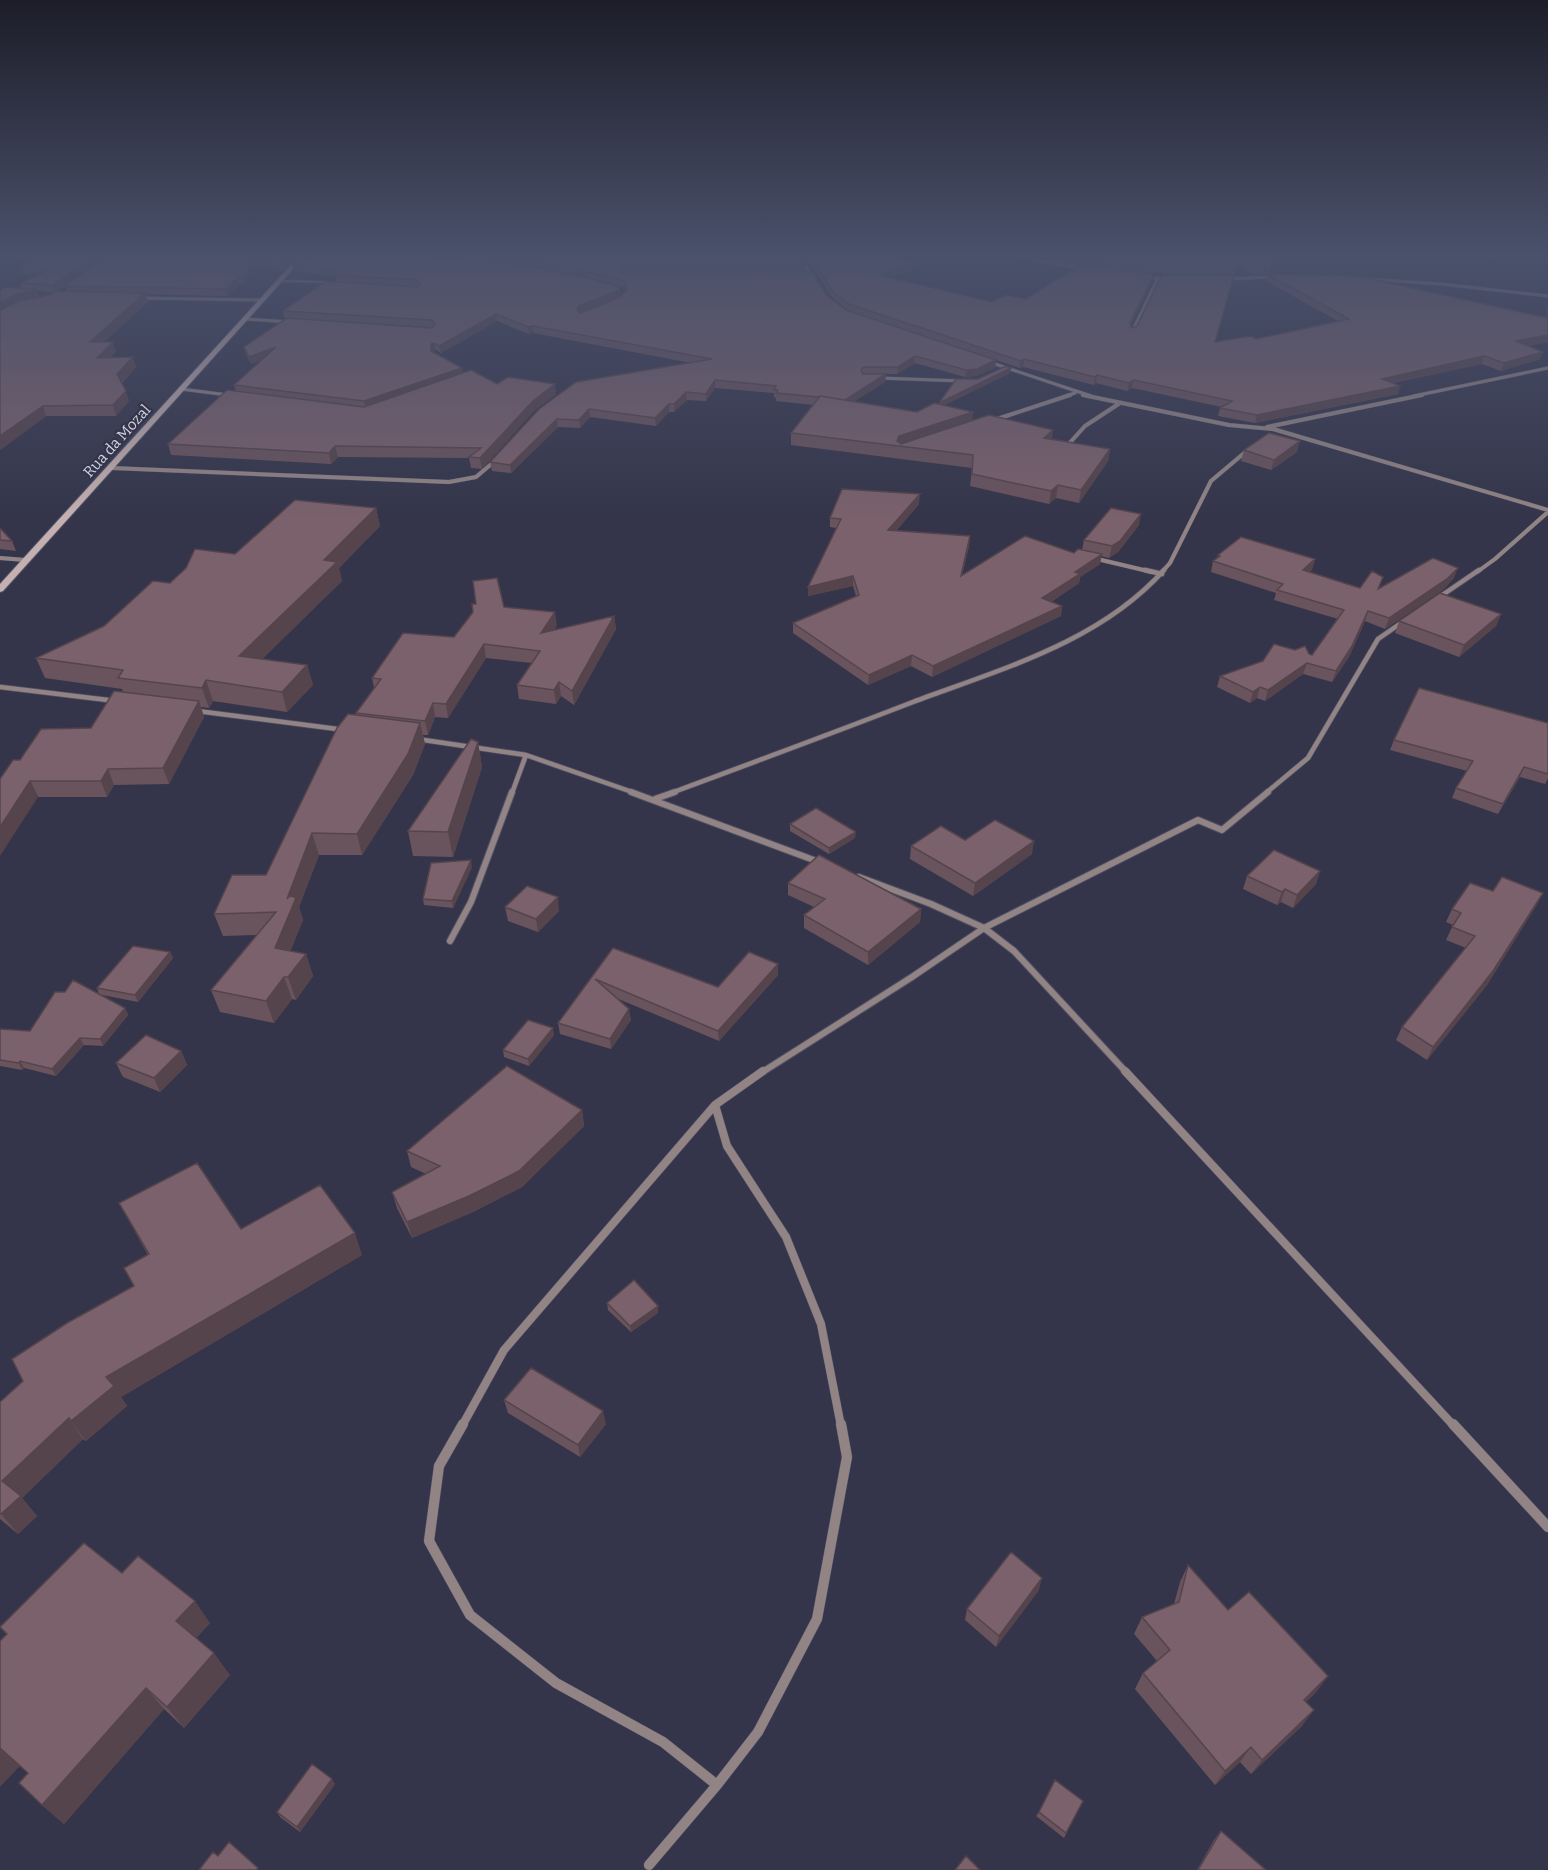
<svg xmlns="http://www.w3.org/2000/svg" width="1548" height="1870" font-family="Bitter,serif">
<rect width="100%" height="100%" fill="#34354a"/>
<g fill="none" stroke-linecap="round" stroke-linejoin="round">
<g stroke="#505165" stroke-width="3">
<path id="lane" d="M281 281 329 282"/>
</g>
<g stroke="#505165" stroke-width="4">
<path id="street-far5" d="M796 256 815 278
M1015 256 1081 268
M520 266 572 275
M1145 277 1167 279
M1226 279 1272 277
M1366 279 1441 284 1548 296
M140 298 262 300
M245 319 289 322
M1132 332 1158 278
M989 362 1091 396
M879 378 962 381
M181 389 228 395
M1066 396 1075 393
M1414 396 1548 368"/>
</g>
<g stroke="#505165" stroke-width="4.5">
<path id="street-far4" d="M225 395H228
M1083 395 1229 425 1273 429 1548 510
M994 420 1070 395
M1267 427 1422 395
M1066 447 1085 426 1120 403
M112 468 449 482 476 477 496 460
M0 558 25 560
M1093 558 1152 572
M1162 572 1170 563 1211 481 1249 449
M1477 572 1495 559 1548 512"/>
</g>
<g stroke="#505165" stroke-width="6">
<path id="street-far3" d="M1145 570 1162 574
M1438 598 1479 570
M0 687 116 701
M197 711 345 730
M417 739 526 755 635 793
M512 793 526 755
M671 793C752 763 833 733 913 702 1001 669 1100 642 1164 570
M1266 793 1308 758 1378 639 1404 621"/>
</g>
<g stroke="#505165" stroke-width="8">
<path id="street-far2" d="M631 792 819 862
M655 799 675 792
M859 877 931 904 984 928 1014 951 1127 1073
M450 941 471 902 512 792
M761 1073 912 977 984 928 1198 820 1222 830 1268 792"/>
</g>
<g stroke="#505165" stroke-width="9">
<path id="street-far1" d="M763 1071 715 1105 727 1146 786 1237 821 1324 841 1426
M1125 1071 1454 1426
M462 1426 504 1350 715 1105"/>
</g>
<g stroke="#505165" stroke-width="11">
<path id="street" d="M463 1424 439 1466 429 1541 470 1615 556 1683 663 1742 717 1785
M1453 1424 1548 1527
M649 1865 717 1785 758 1732 817 1619 847 1457 841 1424"/>
</g>
<g stroke="#505165" stroke-width="2">
<path id="secondary" d="M299 256H305L3 591 0 592V584Z"/>
</g>
<use href="#lane" stroke="#928485" stroke-width="2"/>
<use href="#street-far5" stroke="#928485" stroke-width="3"/>
<use href="#street-far4" stroke="#928485" stroke-width="4"/>
<use href="#street-far3" stroke="#928485" stroke-width="4.5"/>
<use href="#street-far2" stroke="#928485" stroke-width="6"/>
<use href="#street-far1" stroke="#928485" stroke-width="8"/>
<use href="#street" stroke="#928485" stroke-width="10"/>
<use href="#secondary" fill="#c5b0b1" fill-rule="evenodd"/>
</g>
<path fill="#69535d" fill-rule="evenodd" d="M13 256H297L283 270 256 266 244 284H239L228 296 145 294 148 302 104 342H113L116 352 111 357 136 367 122 383 129 401 116 416H46L0 450 22 289 20 283 38 275 22 274 20 267 35 259 13 257ZM104 258 65 286 67 291H58ZM37 291 53 292 52 294 39 297Z
M307 256H798L805 265V271L623 272 826 295 846 310 996 360 995 368 976 376 965 377 915 363 897 374H886L885 382 854 401 917 412 939 404V403L978 379 1010 373 944 405 973 412 972 420 1052 439 1110 449 1108 461 1079 503 1056 498 1049 504 970 486 972 468 791 445V433L813 405 776 401V398L774 397V393L715 388 706 401 687 400 674 412H669L656 426 590 417 580 428 558 427 511 473 492 471 490 462 539 409 691 363 533 333 529 334 497 321 441 353 436 350 432 352 463 373 497 384 556 394 534 411 482 469 471 468 469 458 338 457 331 464 171 455 168 444 236 391 234 385 261 360 251 364 246 354 244 347 432 327 284 318 283 311 336 281V277L294 271 293 265 576 275 543 267 502 261 422 256 307 257ZM593 279 625 287 626 291 620 297 580 312 617 298 620 294Z
M800 256H888L914 269 891 278 992 302 1026 299 1154 274 1152 281 1131 326 1132 328 1232 281 1215 342 1256 339 1338 321 1266 281 1267 274 1547 317V309L1548 305V342L1528 346 1540 359 1501 371 1482 364 1393 383 1400 386 1398 394 1255 423 1218 416 1220 408 1222 407 1132 388 1127 391 1096 383 1094 385 1023 367 1020 368 849 311 832 297 816 272Z
M1030 256H1272L1271 268 1270 274H1252L1237 265 1235 274H1158L1074 264Z
M1480 256H1499L1498 261Z
M1544 256H1548V263Z
M1244 450 1297 452 1271 470 1241 461Z
M919 504 896 531 970 536 969 546 962 575 1074 553 1082 550 1084 540 1139 525 1118 552 1109 558 1101 556 1100 564 1080 577 1079 583 1051 602 1062 606 1061 616 932 677 911 666 868 685 793 633V623L856 596 853 586 808 596V587L836 528 830 527V518Z
M376 508 380 526 339 568 342 581 262 659 307 665 313 685 287 712 213 701 209 708 201 707 204 717 169 784 114 785 107 797H38L20 760 91 728 123 692 122 689 45 678 36 658 104 626 170 583 235 554Z
M0 528 12 541 16 551 0 549Z
M1218 555 1315 559 1312 569 1310 572 1360 588H1380L1454 578 1444 589 1385 629 1365 621 1349 657 1332 682 1303 674 1265 701 1257 698 1250 703 1217 687 1220 676 1312 655 1338 619 1274 600 1276 593 1211 572 1213 561 1217 559Z
M504 607 557 625 554 630 614 616 616 629 574 705 561 696 556 704 519 699 517 685 532 663 486 658 448 718 435 717 428 735H423L425 744 413 775 362 855H319L299 907 303 920 290 951 306 954 313 976 296 1000 292 999 274 1023 220 1012 211 990 257 935 223 936 214 914 266 875 356 715V713L374 688 372 678 454 637Z
M1501 614 1496 626 1459 657 1395 633 1399 621Z
M1548 723V778L1545 784 1520 777 1498 814 1452 798 1456 788 1467 771 1390 750 1394 740Z
M478 742 482 767 453 857 413 856 408 831Z
M790 824 855 838 829 854 790 831Z
M965 840 1032 854 973 896 910 859 911 846Z
M472 867 453 908 424 905 423 899Z
M1320 871 1316 884 1293 908 1281 902 1277 905 1243 889 1247 876Z
M788 883 921 909 920 922 868 965 804 928V915L814 907 788 895Z
M1493 891 1543 893 1536 906 1487 985 1427 1060 1396 1040 1402 1027 1466 948 1446 940 1453 925 1446 922 1452 909Z
M505 907 559 911 538 932 508 921Z
M613 948 718 987 778 975 719 1041 616 998 631 1020 611 1049 560 1034 558 1023Z
M170 952 173 958 138 1002 102 995 125 1008 128 1015 103 1046 84 1045 56 1076 24 1068 22 1070 0 1066V1029L30 1031 99 994 97 988Z
M554 1035 529 1066 504 1057 503 1050Z
M181 1051 187 1065 160 1092 123 1077 116 1063Z
M582 1110 584 1126 522 1187 473 1212 412 1238 397 1208 392 1192 426 1174 411 1167 407 1151Z
M119 1203 362 1255 121 1397 127 1406 86 1441 83 1439 22 1498 37 1516 18 1534 0 1519V1402L134 1286 148 1255Z
M607 1303 658 1306V1313L631 1332 608 1310Z
M504 1400 606 1424 580 1457 508 1413Z
M1188 1565 1228 1610 1328 1676 1316 1692 1306 1702 1302 1726 1251 1774 1240 1762 1215 1785 1135 1689 1143 1673 1157 1661 1134 1634 1142 1617 1174 1604 1180 1582Z
M122 1573 210 1623 196 1638 230 1675 184 1728 164 1709 64 1824 42 1805 28 1773 20 1766 7 1634 0 1627Z
M1039 1590 996 1647 965 1620 967 1609Z
M335 1784 300 1832 280 1817 277 1812Z
M1083 1801 1064 1838 1036 1816 1039 1812Z
M1221 1831 1266 1870H1197L1214 1840Z"/>
<path fill="#55444c" d="M96 256H104V258L56 292 53 285Z
M289 256H297L283 270 282 263Z
M254 259 256 266 244 284 242 278Z
M915 262 914 269 880 282V275Z
M1154 274 1152 281 1129 330 1130 323Z
M237 278 239 284 228 296 226 289Z
M620 287V294L617 298 579 313 577 310 578 306Z
M37 290 40 299 0 314V303L17 294Z
M145 293 148 302 93 352 90 342Z
M496 314 497 321 441 353 439 346Z
M533 326V333L529 334 528 327Z
M1548 335V342L1514 349 1516 341Z
M113 342 116 352 100 367 97 358Z
M434 343 436 350 432 352 431 351V344Z
M276 347 277 354 251 364 249 357Z
M1543 352 1540 359 1501 371 1504 363Z
M915 356V363L897 374 898 367Z
M1484 356 1482 364 1380 386 1382 379Z
M133 357 136 367 120 384 117 374Z
M1024 359 1023 367 1020 368 1021 361Z
M996 360 995 368 976 376 965 377 966 370Z
M462 368 463 375 366 409 364 401Z
M1011 368 1010 373 939 408V403Z
M886 374 885 382 844 408V400Z
M1097 375 1096 383 1094 385 1095 377Z
M715 380V388L706 401V394Z
M1134 380 1132 388 1127 391 1129 383Z
M555 384 556 394 534 411 482 469 480 458 533 401Z
M1400 386 1398 394 1255 423 1257 415Z
M126 391 129 401 116 416 113 405Z
M686 392 687 400 674 412V404Z
M669 404V412L656 426 655 418Z
M43 406 46 416 0 450V436Z
M589 409 590 417 580 428 579 420Z
M973 412 972 423 903 447 897 441 899 436Z
M557 419 558 427 511 473 510 465Z
M1053 430 1052 442 1044 438Z
M1300 441 1297 452 1271 470 1274 460Z
M335 446 338 457 331 464 329 453Z
M1110 449 1108 461 1079 503 1081 490Z
M1058 485 1056 498 1049 504 1051 491Z
M920 494 919 504 888 540V530Z
M376 508 380 526 339 568 342 581 245 676 239 656 324 560Z
M1141 514 1139 525 1118 552 1109 558 1112 546Z
M970 536 969 546 960 585 961 576Z
M1102 554 1100 564 1080 577 1079 583 1041 608 1042 598 1075 572Z
M1315 559 1312 569 1300 580 1303 570Z
M1458 568 1454 578 1444 589 1385 629 1389 618Z
M853 576V586L808 596V587Z
M1062 606 1061 616 932 677 933 666Z
M1368 611 1365 621 1349 657 1332 682 1336 671Z
M555 612 557 625 543 646 541 633Z
M1501 614 1496 626 1459 657 1464 645Z
M614 616 616 629 574 705 572 691Z
M484 644 486 658 448 718 446 704Z
M912 655 911 666 868 685 869 675Z
M1307 663 1303 674 1265 701 1268 690Z
M307 665 313 685 287 712 282 692Z
M206 680 213 701 209 708 202 688Z
M559 682 561 696 556 704 554 690Z
M1260 687 1257 698 1250 703 1253 692Z
M199 701 204 717 169 784 163 768Z
M433 703 435 717 428 735 425 721Z
M420 723 425 744 413 775 362 855 357 834Z
M478 742 482 767 453 857 448 832Z
M1524 767 1520 777 1498 814 1503 804Z
M108 769 114 785 107 797 101 781Z
M30 781 38 797 0 856V827Z
M856 832 855 838 829 854V848Z
M312 833 319 855 299 907 303 920 283 970 275 948 287 899Z
M1034 841 1032 854 973 896 975 883Z
M471 860 472 867 453 908 452 901Z
M1320 871 1316 884 1293 908 1297 895Z
M1285 889 1281 902 1277 905 1282 892Z
M1543 893 1536 906 1487 985 1427 1060 1433 1047Z
M558 897 559 911 538 932 536 919Z
M921 909 920 922 868 965V952Z
M170 952 173 958 138 1002 135 995Z
M306 954 313 976 296 1000 288 977Z
M778 964V975L719 1041 718 1031Z
M284 977 292 999 274 1023 266 1001Z
M125 1008 128 1015 103 1046 100 1039Z
M629 1009 631 1020 611 1049 610 1039Z
M553 1028 554 1035 529 1066 528 1059Z
M80 1038 84 1045 56 1076 52 1069Z
M181 1051 187 1065 160 1092 154 1078Z
M20 1061 24 1068 22 1070 19 1063Z
M582 1110 584 1126 522 1187 473 1212 412 1238 407 1222Z
M355 1233 362 1255 121 1397 127 1406 86 1441 71 1421 106 1377Z
M658 1306V1313L631 1332 630 1326Z
M603 1411 606 1424 580 1457 578 1445Z
M69 1418 83 1439 22 1498 37 1516 18 1534 1 1514 2 1481Z
M1042 1578 1039 1590 996 1647 999 1636Z
M195 1601 210 1623 192 1643 176 1621Z
M214 1653 230 1675 184 1728 167 1707Z
M1328 1676 1316 1692 1293 1715 1304 1700Z
M146 1688 164 1709 64 1824 42 1805Z
M1314 1710 1302 1726 1251 1774 1262 1760Z
M1251 1747 1240 1762 1215 1785 1225 1771Z
M0 1748 20 1766 0 1787Z
M332 1779 335 1784 300 1832 297 1827Z"/>
<path fill="#7a616c" stroke="#55444c" stroke-width="1.5" d="M41 256H96L53 285 20 283 51 269 20 267Z
M105 256H289L282 263 254 259 242 278H237L226 289 65 286 104 258Z
M511 256H798L805 265H623L620 269 624 272H812L826 295 846 310 996 360 977 369 966 370 915 356 898 367H864L861 370 863 374H886L845 400 820 396 818 397 776 393 778 390H774L776 386 715 380 706 394 686 392 674 404H669L655 418 589 409 579 420 557 419 510 465 490 462 539 409 576 382 712 359 533 326 528 327 496 314 439 346 434 343 431 344V351L462 368 364 401 234 385 276 347 249 357 244 347 287 318 432 328 435 325 432 320 283 311 326 281 417 287 420 284 417 280 335 275 339 271 293 265 299 258 421 257 501 262 581 276 620 287 617 291 578 306 577 310 580 313 620 297 627 290 625 281 542 261Z
M807 256H888L915 262 880 275 992 302 1006 295 1026 299 1079 265 1154 274 1130 323 1132 328 1137 326 1162 275H1234L1215 342 1251 336 1256 339 1349 319 1267 274 1358 276 1548 318V335L1516 341 1543 352 1504 363 1484 356 1382 379 1400 386 1257 415 1220 408 1232 401 1134 380 1129 383 1097 375 1095 377 1024 359 1021 361 849 304 832 291 816 265Z
M1063 256H1272L1271 268H1254L1238 260 1236 268H1159Z
M6 287 37 290 17 294 0 303V290Z
M55 291 145 293 90 342H113L97 358 133 357 117 374 126 391 113 405 43 406 0 436V310L19 301 52 294Z
M1006 366 1011 368 939 403 956 379H978Z
M471 370 497 384 508 377 555 384 533 401 480 458 469 457 481 448 335 446 329 453 168 444 227 390 364 407Z
M820 396 917 412 934 403 973 412 899 436 897 441 901 444 989 415 1053 430 1044 438 1110 449 1081 490 1058 485 1051 491 972 474 973 455 791 433Z
M1269 433 1300 441 1274 460 1244 450Z
M842 489 920 494 888 530 970 536 961 576 1025 536 1074 553 1078 549 1102 554 1075 572 1080 574 1042 598 1062 606 933 666 912 655 869 675 793 623 859 595 853 576 808 587 841 519 830 518Z
M295 500 376 508 324 560 337 562 239 656 307 665 282 692 206 680 202 688 118 678 123 670 36 658 104 626 153 581 170 583 186 568 195 549 235 554Z
M1111 508 1141 514 1120 541 1112 546 1084 540Z
M0 528 12 541 0 540Z
M1241 537 1315 559 1303 570 1360 588 1372 571 1383 577 1378 589 1433 558 1458 568 1448 578 1389 618 1368 611 1352 646 1336 671 1307 663 1268 690 1260 687 1253 692 1220 676 1263 661 1274 644 1295 650 1305 646 1309 654 1312 655 1344 610 1277 590 1283 584 1213 561 1220 556 1218 555Z
M497 578 504 607 555 612 541 633 614 616 572 691 559 682 554 690 517 685 540 651 484 644 446 704 433 703 425 721 356 713 381 679 372 678 403 633 454 637 473 612 472 604H476L473 581Z
M1440 593 1501 614 1464 645 1399 621Z
M1419 688 1548 723V774L1524 767 1503 804 1456 788 1473 761 1394 740Z
M114 691 199 701 163 768 108 769 101 781H30L0 827V779L13 760H20L41 729 91 728Z
M348 714 420 723 408 754 357 834 312 833 287 899 290 895 296 898 275 948 306 954 288 977H284L266 1001 211 990 276 912 214 914 232 875H266L337 728Z
M471 739 478 742 448 832 408 831Z
M816 808 856 832 829 848 790 824Z
M995 820 1034 841 975 883 911 846 941 826 965 840Z
M1274 850 1320 871 1297 895 1285 889 1282 892 1247 876Z
M819 855 921 909 868 952 804 915 825 899 788 883Z
M471 860 452 901 423 899 431 863Z
M1502 877 1543 893 1493 971 1433 1047 1402 1027 1475 936 1452 927 1461 913 1452 909 1470 883 1493 891Z
M527 886 558 897 536 919 505 907Z
M133 946 170 952 135 995 97 988Z
M613 948 718 987 749 952 778 964 718 1031 595 979 629 1009 610 1039 558 1023Z
M73 980 125 1008 100 1039 80 1038 52 1069 20 1061 19 1063 0 1060V1029L30 1031 55 992H65Z
M528 1020 553 1028 528 1059 503 1050Z
M146 1035 181 1051 154 1078 116 1063Z
M507 1066 582 1110 519 1171 469 1196 407 1222 392 1192 440 1166 407 1151Z
M197 1163 241 1229 320 1185 355 1233 106 1377 114 1386 71 1421 69 1418 2 1481 21 1496 1 1514H0V1402L23 1381 12 1359 67 1323 134 1286 124 1268 149 1254 119 1203Z
M634 1280 658 1306 630 1326 607 1303Z
M531 1368 603 1411 578 1445 504 1400Z
M84 1543 122 1573 138 1556 195 1601 176 1621 214 1653 167 1707 146 1688 42 1805 19 1783 28 1773 0 1748V1641L7 1634 0 1627Z
M1011 1552 1042 1578 999 1636 967 1609Z
M1188 1565 1228 1610 1249 1592 1328 1676 1304 1700 1314 1710 1262 1760 1251 1747 1225 1771 1143 1673 1170 1650 1142 1617 1179 1602Z
M312 1764 332 1779 297 1827 277 1812Z
M1055 1780 1083 1801 1066 1833 1039 1812Z
M1221 1831 1266 1870H1198Z
M229 1842 258 1868 256 1870H199L213 1852 218 1856Z
M966 1856 980 1870H955Z"/>
<linearGradient id="sky" x2="0" y2="1"><stop stop-color="#1d1d29"/><stop offset="0.49" stop-color="#4a516b"/><stop offset="1" stop-color="#4a516b" stop-opacity="0"/></linearGradient>
<rect width="1548" height="518" fill="url(#sky)"/>
<g text-anchor="middle" dominant-baseline="central" stroke-width="4.5" stroke-linejoin="round" paint-order="stroke">
<g font-size="15" fill="#d1d2e0" stroke="#34354a">
<text transform="translate(117 441) rotate(-48)">Rua da Mozal</text>
</g>
</g>
</svg>
